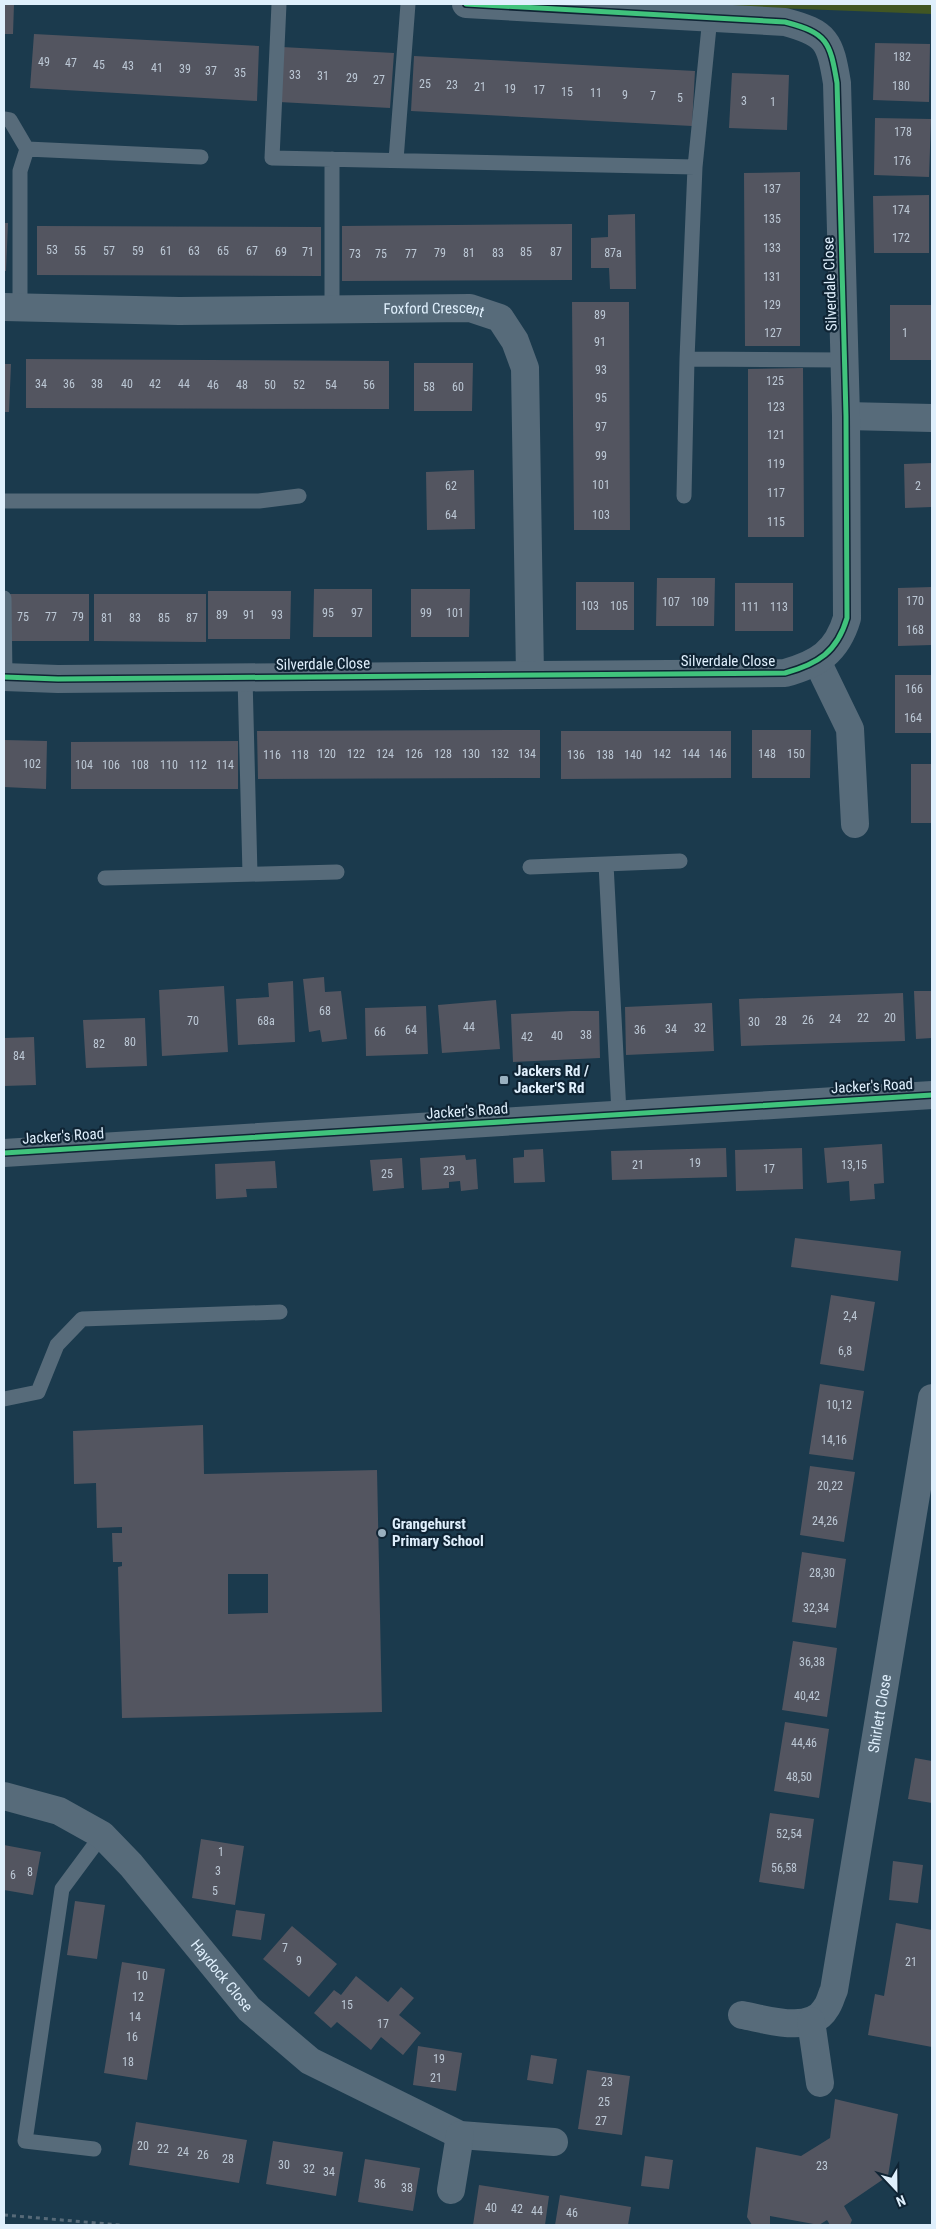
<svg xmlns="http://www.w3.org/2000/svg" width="936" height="2229" font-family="'Roboto Condensed',sans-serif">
<rect width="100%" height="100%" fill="#1b3a4d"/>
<path fill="#415623" d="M693 4H932V14L694 5Z"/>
<path fill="#535560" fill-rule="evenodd" d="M4 4H14L13 34H4Z
M34 34 259 46 257 101 30 88Z
M875 43 930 44 929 102 873 100Z
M282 47 394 53 390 108 279 102Z
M414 56 695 71 692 126 411 111Z
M732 73 789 75 787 130 729 128Z
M875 118 931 119 929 177 874 175Z
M800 172V346H745L744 173Z
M929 195V253H874L873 196Z
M635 214 636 289H610L609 268H591V238L608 237V215Z
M4 223H8L6 271H4Z
M572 224V280L342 281V226Z
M37 226 321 227V276L37 275Z
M572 302H629L630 530H574Z
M890 305H932V360H890Z
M26 359 389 361V409L26 408Z
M414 363H473L472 411H414Z
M4 364H11L9 412H4Z
M803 368 804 537H748V369Z
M932 463V507L905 508 904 464Z
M474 470 475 529 427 530 426 472Z
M657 578H715L714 626H656Z
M576 582H634V630H576Z
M735 583H793V631H735Z
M932 587V645L898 646V588Z
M314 589H372V637H313Z
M411 589H470L469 637H411Z
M208 591H291L290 639H208Z
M10 594H89V641H10Z
M94 594H206V642L94 641Z
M895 675H932V733H895Z
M540 730V778L258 779 257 731Z
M752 730H811L810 778H752Z
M561 731H731V778L561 779Z
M4 740 47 741 46 789 4 787Z
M238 741V789H71V742Z
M911 764H932V823H911Z
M324 977 325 992 341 991 347 1039 322 1042 320 1030 309 1032 303 979Z
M293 981 295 1042 238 1045 236 999 269 997 268 983Z
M224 986 228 1052 162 1056 159 990Z
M914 991H932V1038L916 1039Z
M903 993 905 1041 741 1046 739 999Z
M496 1000 500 1049 442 1053 438 1005Z
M712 1003 714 1051 626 1055 625 1007Z
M426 1006 428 1054 366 1056 365 1008Z
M572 1011H599L600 1058 513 1062 511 1014Z
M145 1018 147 1066 86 1068 83 1020Z
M34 1037 36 1085 4 1086V1038Z
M882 1144 884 1183 874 1184 875 1199 850 1201 849 1181 827 1183 824 1148Z
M726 1148 727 1177 612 1180 611 1151Z
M802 1148 803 1189 736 1191 735 1150Z
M543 1149 545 1182 514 1183 513 1158 524 1157V1150Z
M465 1155 466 1160 476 1159 478 1189 461 1191 460 1181 449 1182V1188L422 1190 420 1158Z
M402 1158 404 1188 373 1191 370 1160Z
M275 1161 277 1188 246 1189 247 1197 216 1199 215 1164Z
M795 1238 901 1251 898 1281 791 1267Z
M831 1295 875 1302 864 1371 820 1364Z
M820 1384 864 1391 853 1460 809 1454Z
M203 1425 204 1474 377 1470 382 1712 122 1718 118 1567 122 1566V1562H113L112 1533H122V1527L97 1528 96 1483 74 1484 73 1431ZM228 1574H268V1613L228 1614Z
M810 1466 855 1472 844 1542 800 1535Z
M802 1552 846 1559 836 1628 792 1622Z
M793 1641 837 1648 827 1717 782 1710Z
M785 1722 829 1729 819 1798 774 1791Z
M915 1758 932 1761V1803L908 1799Z
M770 1813 814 1819 804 1889 759 1882Z
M201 1839 244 1846 235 1905 192 1898Z
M4 1845 41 1852 33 1895 4 1890Z
M893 1861 923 1865 918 1903 889 1900Z
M75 1901 105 1905 97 1959 67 1955Z
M236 1910 265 1914 261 1940 232 1936Z
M896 1923 932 1930V2047L868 2035 875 1994 884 1996Z
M292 1926 337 1964 309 1997 263 1959Z
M122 1962 165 1969 147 2080 104 2073Z
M356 1976 388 2002 401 1987 414 1998 399 2015 421 2033 403 2055 381 2037 371 2050 337 2022 331 2028 314 2013 334 1990 341 1995Z
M418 2046 462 2053 456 2091 413 2085Z
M531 2055 557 2059 553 2084 527 2080Z
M587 2070 630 2076 622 2135 578 2129Z
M835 2099 898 2114 888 2176 844 2206 852 2220 850 2225H830L827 2220 819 2225 770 2216V2225H752L747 2217 756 2147 801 2156 830 2138Z
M136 2122 247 2140 239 2183 129 2165Z
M273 2141 343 2152 336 2196 266 2184Z
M645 2156 673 2160 669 2189 641 2186Z
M365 2159 420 2168 413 2211 358 2202Z
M479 2185 549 2196 545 2225H473Z
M560 2195 631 2207 628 2225H555Z"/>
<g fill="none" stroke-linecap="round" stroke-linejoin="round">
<path stroke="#576a78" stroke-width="3" stroke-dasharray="4 4" stroke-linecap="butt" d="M4 2215 120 2225"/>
<path stroke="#576b7a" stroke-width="15" d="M279 4 272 158 695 167 687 359
M4 119 10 120 27 149 201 157
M332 159V310
M396 160 408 4
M695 167 710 17
M20 307V171L27 149
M684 496 687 359 845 360
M4 501H259L299 496
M4 598 5 677
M245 677 250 874
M606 864 619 1113
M530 867 680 861
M105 878 337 872
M4 1399 38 1392 57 1345 82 1319 280 1312
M94 2149 25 2141 62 1889 102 1835"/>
<g stroke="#576b7a" stroke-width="28">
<path id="s1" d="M4 307 179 311 470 308 500 318 515 341 525 368 530 675"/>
<path d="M846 416 932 418"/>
<path d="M817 661 850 729 855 824"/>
<path d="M4 677 58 679 785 673C818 664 837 652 847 618L846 416 837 83C830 41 827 33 785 22L466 4"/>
<path d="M4 1153 932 1095"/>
<path id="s2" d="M4 1796 59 1811 102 1835 131 1865 249 2009 310 2061 460 2135 554 2142"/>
<path id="s3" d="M742 2015C765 2019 811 2035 826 2008 830 2003 831 1996 834 1990L932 1398"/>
<path d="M811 2021 820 2083"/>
<path d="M451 2190 460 2135"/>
</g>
<g stroke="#0f2434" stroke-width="8">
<path id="cycleway" d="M4 677 58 679 785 673C818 664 837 652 847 618L846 416 837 83C830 41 827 33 785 22L466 4
M4 1153 932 1095"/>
</g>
<use href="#cycleway" stroke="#40c37c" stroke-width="5"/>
</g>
<g fill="#9ab0bf" stroke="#0f2434" stroke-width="2">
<rect x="499" y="1075" width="10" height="10" rx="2.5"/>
<circle cx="382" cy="1533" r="5"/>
</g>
<g text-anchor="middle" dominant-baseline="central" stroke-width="4.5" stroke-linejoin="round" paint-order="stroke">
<g font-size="12" fill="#bcc8d5">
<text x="902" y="57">182</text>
<text x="44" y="62">49</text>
<text x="71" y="63">47</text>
<text x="99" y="65">45</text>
<text x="128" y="66">43</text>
<text x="157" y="68">41</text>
<text x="185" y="69">39</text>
<text x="211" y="71">37</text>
<text x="240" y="73">35</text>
<text x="295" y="75">33</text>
<text x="323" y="76">31</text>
<text x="352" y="78">29</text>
<text x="379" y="80">27</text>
<text x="425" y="84">25</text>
<text x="452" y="85">23</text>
<text x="901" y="86">180</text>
<text x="480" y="87">21</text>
<text x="510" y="89">19</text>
<text x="539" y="90">17</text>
<text x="567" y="92">15</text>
<text x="596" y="93">11</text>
<text x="625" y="95">9</text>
<text x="653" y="96">7</text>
<text x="680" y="98">5</text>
<text x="744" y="101">3</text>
<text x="773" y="102">1</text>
<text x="903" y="132">178</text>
<text x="902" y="161">176</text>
<text x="772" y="189">137</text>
<text x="901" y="210">174</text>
<text x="772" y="219">135</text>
<text x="901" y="238">172</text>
<text x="772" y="248">133</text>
<text x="52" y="250">53</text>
<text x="80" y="251">55</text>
<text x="109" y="251">57</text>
<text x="138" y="251">59</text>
<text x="166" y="251">61</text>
<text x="194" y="251">63</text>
<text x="223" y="251">65</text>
<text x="252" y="251">67</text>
<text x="281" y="252">69</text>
<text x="308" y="252">71</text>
<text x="526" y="252">85</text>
<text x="556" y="252">87</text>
<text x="440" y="253">79</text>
<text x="469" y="253">81</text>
<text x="498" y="253">83</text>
<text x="613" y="253">87a</text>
<text x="355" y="254">73</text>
<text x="381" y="254">75</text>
<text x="411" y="254">77</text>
<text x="772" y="277">131</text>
<text x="772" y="305">129</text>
<text x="600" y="315">89</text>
<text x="773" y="333">127</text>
<text x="905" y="333">1</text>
<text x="600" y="342">91</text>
<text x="601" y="370">93</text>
<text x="775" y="381">125</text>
<text x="41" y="384">34</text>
<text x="69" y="384">36</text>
<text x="97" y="384">38</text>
<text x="127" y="384">40</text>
<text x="155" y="384">42</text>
<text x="184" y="384">44</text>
<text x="213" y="385">46</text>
<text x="242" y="385">48</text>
<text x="270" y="385">50</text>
<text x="299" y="385">52</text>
<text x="331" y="385">54</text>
<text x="369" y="385">56</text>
<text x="429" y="387">58</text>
<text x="458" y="387">60</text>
<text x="601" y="398">95</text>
<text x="776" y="407">123</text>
<text x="601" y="427">97</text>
<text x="776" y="435">121</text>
<text x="601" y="456">99</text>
<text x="776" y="464">119</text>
<text x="601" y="485">101</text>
<text x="451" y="486">62</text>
<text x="918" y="486">2</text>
<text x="776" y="493">117</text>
<text x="451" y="515">64</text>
<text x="601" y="515">103</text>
<text x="776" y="522">115</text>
<text x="915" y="601">170</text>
<text x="671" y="602">107</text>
<text x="700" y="602">109</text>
<text x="590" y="606">103</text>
<text x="619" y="606">105</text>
<text x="750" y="607">111</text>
<text x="779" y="607">113</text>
<text x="328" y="613">95</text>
<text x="357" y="613">97</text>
<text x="426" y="613">99</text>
<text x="455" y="613">101</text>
<text x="222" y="615">89</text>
<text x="249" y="615">91</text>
<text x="277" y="615">93</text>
<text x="23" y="617">75</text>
<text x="51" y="617">77</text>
<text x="78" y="617">79</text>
<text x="107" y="618">81</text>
<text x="135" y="618">83</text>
<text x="164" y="618">85</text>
<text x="192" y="618">87</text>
<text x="915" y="630">168</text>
<text x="914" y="689">166</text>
<text x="913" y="718">164</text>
<text x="327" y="754">120</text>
<text x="356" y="754">122</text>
<text x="385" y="754">124</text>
<text x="414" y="754">126</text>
<text x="443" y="754">128</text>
<text x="471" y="754">130</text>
<text x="500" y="754">132</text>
<text x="527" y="754">134</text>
<text x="662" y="754">142</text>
<text x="691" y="754">144</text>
<text x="718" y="754">146</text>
<text x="767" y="754">148</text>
<text x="796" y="754">150</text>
<text x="272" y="755">116</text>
<text x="300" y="755">118</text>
<text x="576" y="755">136</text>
<text x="605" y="755">138</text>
<text x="633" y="755">140</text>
<text x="32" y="764">102</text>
<text x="84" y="765">104</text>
<text x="111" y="765">106</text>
<text x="140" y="765">108</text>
<text x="169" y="765">110</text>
<text x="198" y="765">112</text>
<text x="225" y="765">114</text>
<text x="325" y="1011">68</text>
<text x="863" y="1018">22</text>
<text x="890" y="1018">20</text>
<text x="835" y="1019">24</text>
<text x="808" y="1020">26</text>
<text x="193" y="1021">70</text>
<text x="266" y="1021">68a</text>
<text x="781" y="1021">28</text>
<text x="754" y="1022">30</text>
<text x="469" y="1027">44</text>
<text x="700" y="1028">32</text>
<text x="671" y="1029">34</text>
<text x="411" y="1030">64</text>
<text x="640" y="1030">36</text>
<text x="380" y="1032">66</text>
<text x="586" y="1035">38</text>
<text x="557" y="1036">40</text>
<text x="527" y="1037">42</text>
<text x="130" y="1042">80</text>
<text x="99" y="1044">82</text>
<text x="19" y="1056">84</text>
<text x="695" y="1163">19</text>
<text x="638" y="1165">21</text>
<text x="854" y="1165">13,15</text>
<text x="769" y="1169">17</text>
<text x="449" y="1171">23</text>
<text x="387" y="1174">25</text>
<text x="850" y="1316">2,4</text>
<text x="845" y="1351">6,8</text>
<text x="839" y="1405">10,12</text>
<text x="834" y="1440">14,16</text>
<text x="830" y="1486">20,22</text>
<text x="825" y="1521">24,26</text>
<text x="822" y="1573">28,30</text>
<text x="816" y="1608">32,34</text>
<text x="812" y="1662">36,38</text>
<text x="807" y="1696">40,42</text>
<text x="804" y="1743">44,46</text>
<text x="799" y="1777">48,50</text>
<text x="789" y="1834">52,54</text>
<text x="221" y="1852">1</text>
<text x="784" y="1868">56,58</text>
<text x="218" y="1871">3</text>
<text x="30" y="1872">8</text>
<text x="13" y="1875">6</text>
<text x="215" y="1891">5</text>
<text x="285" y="1948">7</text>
<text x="299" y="1961">9</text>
<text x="911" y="1962">21</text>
<text x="142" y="1976">10</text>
<text x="138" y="1997">12</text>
<text x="347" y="2005">15</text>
<text x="135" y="2017">14</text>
<text x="383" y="2024">17</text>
<text x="132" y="2037">16</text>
<text x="439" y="2059">19</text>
<text x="128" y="2062">18</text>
<text x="436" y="2078">21</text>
<text x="607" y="2082">23</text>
<text x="604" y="2102">25</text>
<text x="601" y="2121">27</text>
<text x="143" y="2146">20</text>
<text x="163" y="2149">22</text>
<text x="183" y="2152">24</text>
<text x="203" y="2155">26</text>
<text x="228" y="2159">28</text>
<text x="284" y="2165">30</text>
<text x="822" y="2166">23</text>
<text x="309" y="2169">32</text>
<text x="329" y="2172">34</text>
<text x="380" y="2184">36</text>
<text x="407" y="2188">38</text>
<text x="491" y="2208">40</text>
<text x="517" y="2209">42</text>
<text x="537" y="2211">44</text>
<text x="572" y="2213">46</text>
</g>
<g font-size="15" fill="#dfeffc" stroke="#0f2434">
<text transform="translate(830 284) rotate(-92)">Silverdale Close</text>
<text stroke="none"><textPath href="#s1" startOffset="430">Foxford Crescent</textPath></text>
<text x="728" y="661">Silverdale Close</text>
<text transform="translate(323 664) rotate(-1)">Silverdale Close</text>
<text transform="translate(872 1086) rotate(-3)">Jacker's Road</text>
<text transform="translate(467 1111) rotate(-4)">Jacker's Road</text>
<text transform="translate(63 1136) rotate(-4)">Jacker's Road</text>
<text stroke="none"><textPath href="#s3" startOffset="390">Shirlett Close</textPath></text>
<text stroke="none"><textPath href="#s2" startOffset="291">Haydock Close</textPath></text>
</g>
<g font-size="15" font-weight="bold" fill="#dfeffc" stroke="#0f2434" text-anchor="start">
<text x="514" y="1071">Jackers Rd /<tspan x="514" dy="17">Jacker'S Rd</tspan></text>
<text x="392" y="1524">Grangehurst<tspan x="392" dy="17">Primary School</tspan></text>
</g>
</g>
<rect width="936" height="2229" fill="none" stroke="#dfeffc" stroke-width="10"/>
<g transform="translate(896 2189) rotate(158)" stroke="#0f2434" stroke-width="4" paint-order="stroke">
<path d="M0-4L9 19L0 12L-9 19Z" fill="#dfeffc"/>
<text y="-8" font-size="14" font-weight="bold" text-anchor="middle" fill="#dfeffc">N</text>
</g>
</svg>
